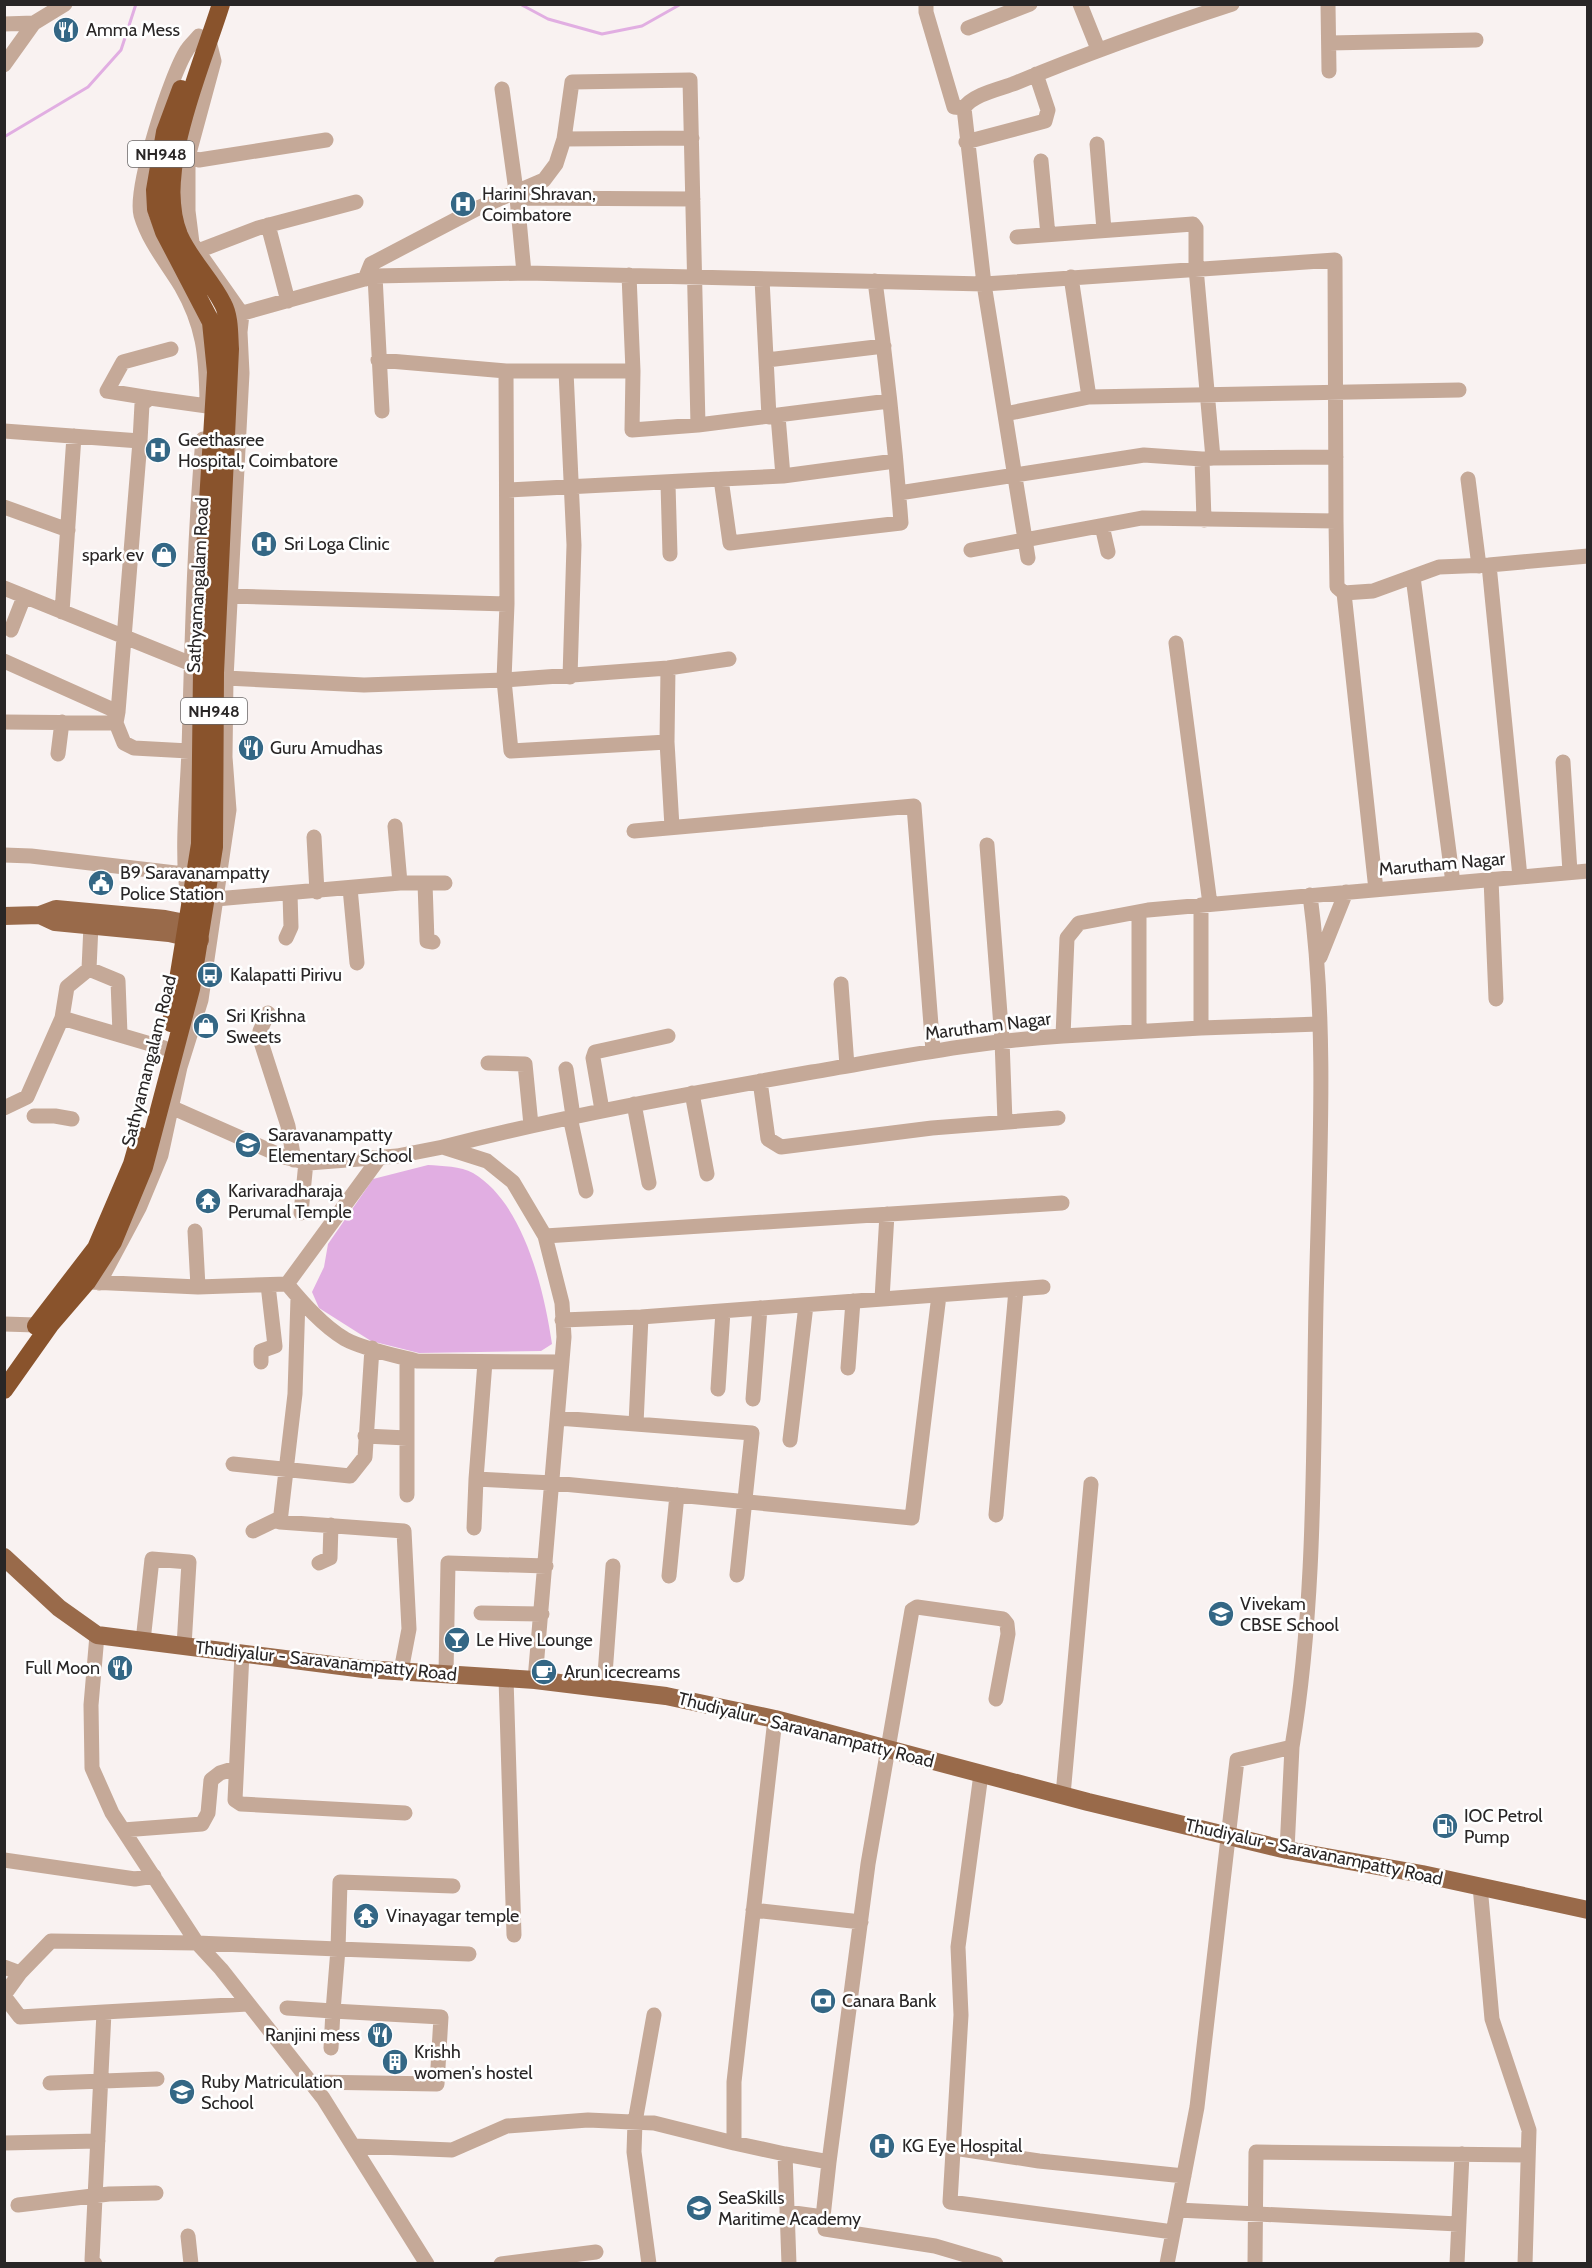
<svg xmlns="http://www.w3.org/2000/svg" width="1592" height="2268" font-family="Cabin,sans-serif">
<rect width="100%" height="100%" fill="#f9f2f1"/>
<path fill="#e1aee2" d="M428 1165C442 1166 461 1166 473 1173 524 1203 544 1290 552 1344L541 1351 419 1353 371 1341 319 1308 312 1292 324 1267 328 1244 373 1179Z"/>
<g fill="none" stroke-linecap="round" stroke-linejoin="round">
<path stroke="#e1aee2" stroke-width="3" d="M520 4 548 19 602 34 642 26 681 4
M4 137 88 87 121 50 136 4"/>
<path stroke="#c5a998" stroke-width="15" d="M926 4V12L954 107 964 108
M1080 4 1098 49
M1328 4 1329 71
M4 24 34 23 65 4
M968 28 1030 4
M199 36C195 41 190 45 187 50 171 74 134 189 141 215 149 242 167 263 181 286 204 326 206 355 207 400
M1329 43 1476 40
M4 65 34 23
M502 89 517 198 524 273
M564 139 692 138
M966 142 1045 121 1048 110 1036 74
M1097 144 1104 230
M188 157 199 160 326 140
M1041 161 1048 235
M517 198 693 199
M268 225 288 301
M1017 237 1193 224 1196 228V268L1213 458 1202 459
M198 251 258 228 356 202
M629 275 633 371 632 430 698 425 889 401
M375 276 382 411
M365 279 371 264 478 208 544 180 556 164 564 139 572 82 690 80 698 425
M762 279 769 417
M875 281C886 361 895 442 901 523L730 543 721 479 783 476 895 461
M218 320 375 276 527 273 984 284 1335 260 1336 521
M378 360 506 371
M767 360 884 346
M566 371 574 545 570 677
M1089 397 1459 390
M150 398 107 391 123 362 171 349
M1005 414 1089 397 1071 277
M778 416 783 476
M4 431 140 441 118 712
M140 441 142 404 150 398 207 406
M1213 458 1336 457
M1468 479 1479 566
M668 484 670 554
M508 490 721 479
M899 493 1144 455 1202 459 1204 520
M4 507 68 530
M1102 526 1108 552
M971 550 1142 518 1336 521 1337 587 1344 593 1373 591 1439 567 1489 565 1520 877
M1028 558 984 284 964 108C972 95 999 89 1013 84 1085 54 1158 28 1232 4
M1489 565 1588 556
M1413 577 1453 883
M4 588 226 678 364 685 504 680 507 604 506 371H633
M1344 593 1376 890
M228 596 507 604
M62 612 74 436
M11 630 24 597
M1176 643 1210 904
M4 661 118 712 116 723 124 743 134 748 189 751
M668 668 667 742 511 751 504 680 668 668 729 659
M4 722 116 723
M667 742 672 827
M58 754 62 722
M1563 762 1570 872
M395 826 400 883
M634 831 914 806 933 1051
M314 837 317 892
M987 845 1002 1040 1005 1122
M4 855 31 856 184 874
M1491 879 1496 999
M425 883 427 941 433 942
M350 888 357 963
M216 899 400 883H445
M188 900C181 850 187 800 189 750 192 646 194 543 203 439
M1139 912V1031
M286 938 291 927 290 894
M1320 957 1346 892
M89 969 118 981 120 1034
M841 984 847 1066
M268 1013 260 1031V1039L288 1126 294 1160
M62 1018 67 987 89 969 91 925
M1201 1028 1319 1024
M1063 1036 1201 1028V905
M488 1063 525 1064 531 1125
M566 1069 573 1116
M760 1081 768 1139 781 1147 932 1128 1058 1118
M692 1093 707 1174
M164 1104 284 1157 309 1163 397 1156 443 1147 487 1161 513 1182 545 1236 562 1303 564 1337 535 1680
M634 1104 649 1183
M4 1108 27 1097 62 1018 164 1048
M602 1110 593 1058 595 1052 668 1036
M34 1116H55L72 1119
M570 1117 586 1191
M443 1147C564 1116 688 1094 812 1072 895 1058 978 1041 1063 1036L1067 938 1079 923 1148 910 1588 871
M301 1213 306 1162
M195 1231 198 1287
M545 1236 1062 1203
M90 1282 198 1287 287 1284C303 1303 323 1326 345 1339 363 1349 397 1356 417 1361L562 1362
M99 1283 139 1208 161 1155 180 1067 201 1000 229 810 225 757 226 678 242 373 240 332 242 314 192 243 188 211V157L214 61 209 41
M287 1284 380 1157
M298 1298 295 1394 280 1522 404 1531 409 1629 401 1671
M882 1299 887 1214
M562 1320 641 1317 1043 1287
M4 1324 36 1325
M407 1359V1495
M261 1362V1351L275 1346 268 1285
M485 1362 476 1479 553 1483 912 1518 939 1295
M848 1368 853 1301
M718 1389 723 1311
M753 1399 760 1308
M558 1418 752 1433 737 1575
M636 1424 641 1317
M365 1436 407 1438
M790 1440 806 1305
M233 1464 350 1476 365 1457 372 1348
M996 1515 1016 1290
M474 1528 476 1479
M253 1531 280 1518
M319 1563 330 1558 331 1525
M669 1576 677 1495
M481 1613 542 1614
M97 1635 91 1705 92 1768 112 1813 197 1943 221 1969 323 2098 427 2264
M143 1641 152 1559 189 1562 184 1646
M242 1653 235 1800 241 1804 405 1813
M446 1674 448 1563 546 1566
M506 1678 514 1935
M604 1688 613 1566
M775 1719 734 2082V2143L785 2154 789 2264
M981 1774 958 1947 961 2015 950 2202 1173 2232
M1063 1795 1091 1484
M123 1830 202 1824 208 1813 211 1780 220 1773 236 1768
M1287 1850 1292 1747
M4 1860 135 1879 154 1876
M453 1886 340 1882 338 1949 469 1954
M1480 1886 1492 2019 1529 2130 1525 2264
M753 1910 861 1922
M4 1967 20 1973 4 1995
M20 1973 51 1941 197 1943 338 1949 333 2011 441 2017 437 2084 311 2082
M4 1996 20 2017 104 2012
M287 2008 333 2011 331 2048
M50 2083 157 2079
M4 2143 98 2141
M354 2146 452 2150 507 2126 588 2120 654 2123 734 2143
M954 2148 1039 2161 1184 2176
M785 2154 829 2162 823 2217 825 2229 935 2246 996 2264
M829 2162 868 1864 912 1610 917 1607 1003 1619 1007 1624 1008 1634 996 1699
M18 2205 109 2194 156 2193
M1178 2210 1458 2224
M787 2212 823 2217
M188 2236 191 2264
M95 2264 92 2260 104 2012 248 2004
M501 2264 596 2252
M649 2264 634 2152 635 2122 654 2015
M1167 2264 1197 2107 1237 1760 1292 1747C1316 1602 1313 1451 1316 1304 1319 1168 1328 1030 1310 895
M1255 2264 1256 2152 1528 2155
M1457 2264 1462 2154"/>
<path stroke="#996a4a" stroke-width="18" d="M40 915 55 922 169 933 200 940
M4 916 40 915 56 909 165 919 200 926
M4 1557 59 1608 97 1635 364 1669 535 1680 666 1696 775 1719 1088 1802 1287 1850 1422 1874 1588 1910"/>
<path stroke="#89532c" stroke-width="18" d="M171 1023 200 844 203 583 216 372 211 322 164 232 156 209 155 190 165 132 181 89
M36 1326 96 1248 132 1164 140 1136
M4 1390 50 1325 87 1282 113 1242 144 1167 191 989 214 847 215 673 230 349C229 335 230 317 223 304 211 280 190 260 179 235 153 172 202 66 221 4"/>
</g>
<defs>
<g id="restaurant-disc" transform="scale(1.35)"><circle r="9.5" fill="#346785" stroke="#fff"/><path d="M-5-6h1v4h1v-4h1v4h1v-4h1v5L-1.5 .5V6h-2V.5L-5-1ZM5-6V6H3V1.5H1.5Q1.5-4 5-6Z" fill="#fff"/></g>
<g id="hospital-disc" transform="scale(1.35)"><circle r="9.5" fill="#346785" stroke="#fff"/><path d="M-5-5h3v3.5h4V-5h3V5h-3V1.5h-4V5h-3Z" fill="#fff"/></g>
<g id="shop-disc" transform="scale(1.35)"><circle r="9.5" fill="#346785" stroke="#fff"/><path d="M-5-2.5h2.3a2.7 3.5 0 0 1 5.4 0H5L5.5 6h-11ZM-1.5-2.5h3a1.5 2.3 0 0 0-3 0Z" fill="#fff"/></g>
<g id="civic-disc" transform="scale(1.35)"><circle r="9.5" fill="#346785" stroke="#fff"/><path d="M-.6-6.5H3V-4.5H.6V-3L4-1V1h2V6H-6V1h2V-1L-.6-3ZM-1.2 2.5V6h2.4V2.5Z" fill="#fff"/></g>
<g id="bus-disc" transform="scale(1.35)"><circle r="9.5" fill="#346785" stroke="#fff"/><path d="M-5-6H5V4H4V6H2V4H-2V6H-4V4H-5ZM-3.5-4V0h7V-4ZM-3.5 1.2v1.5H-2V1.2ZM2 1.2v1.5H3.5V1.2Z" fill="#fff"/></g>
<g id="school-disc" transform="scale(1.35)"><circle r="9.5" fill="#346785" stroke="#fff"/><path d="M0-5L7-2L0 1L-7-2ZM-4 1L0 2.5L4 1V4Q0 6-4 4Z" fill="#fff"/></g>
<g id="temple-disc" transform="scale(1.35)"><circle r="9.5" fill="#346785" stroke="#fff"/><path d="M0-6L5-2H3V0L6.5 2.5H4V6H1.5V3h-3V6H-4V2.5H-6.5L-3 0V-2H-5Z" fill="#fff"/></g>
<g id="bar-disc" transform="scale(1.35)"><circle r="9.5" fill="#346785" stroke="#fff"/><path d="M-6-5H6L.8 .8V4.5H3.5V6h-7V4.5H-.8V.8Z" fill="#fff"/></g>
<g id="cafe-disc" transform="scale(1.35)"><circle r="9.5" fill="#346785" stroke="#fff"/><path d="M-5.5-4.5H6V0H3Q3 3.5 0 3.5H-2.5Q-5.5 3.5-5.5 0ZM3-3.2v2h1.7v-2ZM-6 4.5H4V6H-6Z" fill="#fff"/></g>
<g id="fuel-disc" transform="scale(1.35)"><circle r="9.5" fill="#346785" stroke="#fff"/><path d="M-5.5-6h7V0h2V4h1.3V-2.5L3-4.5l.8-.8L6-3V5H2.5V1h-1V6h-7ZM-4.2-4.7v3.2H.2V-4.7Z" fill="#fff"/></g>
<g id="bank-disc" transform="scale(1.35)"><circle r="9.5" fill="#346785" stroke="#fff"/><path d="M-6-4H6V4H-6ZM0-2.3a2.3 2.3 0 1 0 0 4.6a2.3 2.3 0 1 0 0-4.6Z" fill="#fff"/></g>
<g id="building-disc" transform="scale(1.35)"><circle r="9.5" fill="#346785" stroke="#fff"/><path d="M-4-6H4V6H1V3H-1V6H-4ZM-2.5-4.3h1.7v1.8h-1.7ZM.8-4.3h1.7v1.8H.8ZM-2.5-1h1.7V.8h-1.7ZM.8-1h1.7V.8H.8Z" fill="#fff"/></g>
</defs>
<g fill-rule="evenodd">
<use href="#restaurant-disc" x="66" y="30"/>
<use href="#hospital-disc" x="463" y="204"/>
<use href="#hospital-disc" x="158" y="450"/>
<use href="#hospital-disc" x="264" y="544"/>
<use href="#shop-disc" x="164" y="555"/>
<use href="#restaurant-disc" x="251" y="748"/>
<use href="#civic-disc" x="101" y="883"/>
<use href="#bus-disc" x="210" y="975"/>
<use href="#shop-disc" x="206" y="1026"/>
<use href="#school-disc" x="248" y="1145"/>
<use href="#temple-disc" x="208" y="1201"/>
<use href="#school-disc" x="1221" y="1614"/>
<use href="#bar-disc" x="457" y="1640"/>
<use href="#restaurant-disc" x="120" y="1668"/>
<use href="#cafe-disc" x="544" y="1672"/>
<use href="#fuel-disc" x="1445" y="1826"/>
<use href="#temple-disc" x="366" y="1916"/>
<use href="#bank-disc" x="823" y="2001"/>
<use href="#restaurant-disc" x="380" y="2035"/>
<use href="#building-disc" x="395" y="2062"/>
<use href="#school-disc" x="182" y="2092"/>
<use href="#hospital-disc" x="882" y="2146"/>
<use href="#school-disc" x="699" y="2208"/>
</g>
<g text-anchor="middle" dominant-baseline="central" stroke-width="5" stroke-linejoin="round" paint-order="stroke">
<g fill="#fff" stroke="#696767" stroke-width="1.5">
<rect x="128" y="141" width="66" height="26" rx="4.5"/>
<rect x="181" y="698" width="66" height="26" rx="4.5"/>
</g>
<g font-size="16" font-weight="bold" fill="#292626">
<text x="161" y="154">NH948</text>
<text x="214" y="711">NH948</text>
</g>
<g font-size="18" fill="#292626" stroke="#fff" text-anchor="start">
<text x="86" y="30">Amma Mess</text>
<text x="482" y="194">Harini Shravan,<tspan x="482" dy="21">Coimbatore</tspan></text>
<text x="178" y="440">Geethasree<tspan x="178" dy="21">Hospital, Coimbatore</tspan></text>
<text x="284" y="544">Sri Loga Clinic</text>
<text x="144" y="555" text-anchor="end">spark ev</text>
<text x="270" y="748">Guru Amudhas</text>
<text x="120" y="873">B9 Saravanampatty<tspan x="120" dy="21">Police Station</tspan></text>
<text x="230" y="975">Kalapatti Pirivu</text>
<text x="226" y="1016">Sri Krishna<tspan x="226" dy="21">Sweets</tspan></text>
<text x="268" y="1135">Saravanampatty<tspan x="268" dy="21">Elementary School</tspan></text>
<text x="228" y="1191">Karivaradharaja<tspan x="228" dy="21">Perumal Temple</tspan></text>
<text x="1240" y="1604">Vivekam<tspan x="1240" dy="21">CBSE School</tspan></text>
<text x="476" y="1640">Le Hive Lounge</text>
<text x="100" y="1668" text-anchor="end">Full Moon</text>
<text x="564" y="1672">Arun icecreams</text>
<text x="1464" y="1816">IOC Petrol<tspan x="1464" dy="21">Pump</tspan></text>
<text x="386" y="1916">Vinayagar temple</text>
<text x="842" y="2001">Canara Bank</text>
<text x="360" y="2035" text-anchor="end">Ranjini mess</text>
<text x="414" y="2052">Krishh<tspan x="414" dy="21">women's hostel</tspan></text>
<text x="201" y="2082">Ruby Matriculation<tspan x="201" dy="21">School</tspan></text>
<text x="902" y="2146">KG Eye Hospital</text>
<text x="718" y="2198">SeaSkills<tspan x="718" dy="21">Maritime Academy</tspan></text>
</g>
<g font-size="18" fill="#292626" stroke="#fff">
<text transform="translate(198 585) rotate(-87)">Sathyamangalam Road</text>
<text transform="translate(1442 864) rotate(-5)">Marutham Nagar</text>
<text transform="translate(988 1026) rotate(-7)">Marutham Nagar</text>
<text transform="translate(149 1061) rotate(-76)">Sathyamangalam Road</text>
<text transform="translate(326 1661) rotate(6)">Thudiyalur - Saravanampatty Road</text>
<text transform="translate(806 1730) rotate(14)">Thudiyalur - Saravanampatty Road</text>
<text transform="translate(1314 1852) rotate(12)">Thudiyalur - Saravanampatty Road</text>
</g>
</g>
<rect width="1592" height="2268" fill="none" stroke="#292626" stroke-width="12"/>
</svg>
